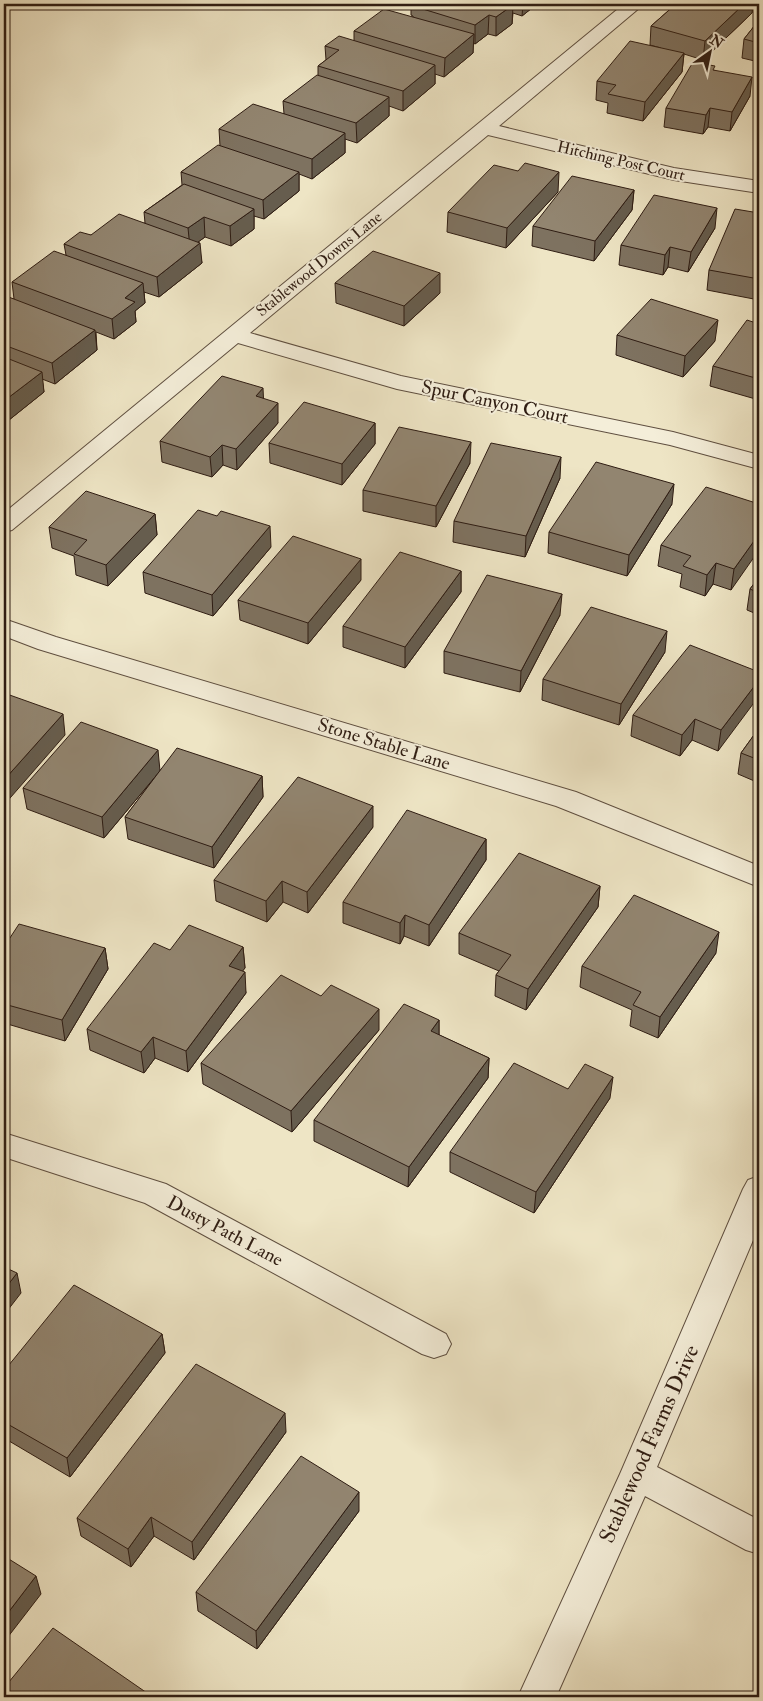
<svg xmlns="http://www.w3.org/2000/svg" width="763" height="1701" font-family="'IM FELL Double Pica',serif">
<rect width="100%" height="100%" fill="#eee5c5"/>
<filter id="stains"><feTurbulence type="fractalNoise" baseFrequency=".004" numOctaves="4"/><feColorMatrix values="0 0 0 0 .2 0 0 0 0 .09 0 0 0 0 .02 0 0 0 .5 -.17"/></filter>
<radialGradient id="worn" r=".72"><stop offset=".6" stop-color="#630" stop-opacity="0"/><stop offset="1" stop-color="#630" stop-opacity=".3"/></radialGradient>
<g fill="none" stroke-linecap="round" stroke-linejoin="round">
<g stroke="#5f4f40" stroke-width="2">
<path id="minor" d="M624 4H644L499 126 674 168 759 181V193L674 180 488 135 250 333 401 376 673 432 759 455V469L670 445 397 389 238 343 12 530 4 532V513Z
M4 619 56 637 576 792 759 866V887L556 806 38 649 4 636Z
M4 1133 166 1184 446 1334 451 1344 446 1354 434 1358 422 1354 145 1203 4 1157Z
M759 1176V1226L657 1467 759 1520V1554L746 1550 645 1496 556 1697H518L620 1474 743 1189 748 1180Z"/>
</g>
<use href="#minor" fill="#f4eed9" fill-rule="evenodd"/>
</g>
<path fill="#7e7260" stroke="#2f1d13" d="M411 4H537L522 16 513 13 512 24 496 36 488 34 475 44 473 43V53L444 77 435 74V84L403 111 389 106V116L357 143 345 139V153L312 179 299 174V191L264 219 254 216V229L231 246 205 237 198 242 202 263 159 297 144 292 145 303 135 311 136 322 114 339 96 332 97 350 55 384 42 379 44 392 4 424V297L14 299 12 282 66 255 64 244 91 235 145 223 144 212 182 185 181 172 220 146 219 129 284 114 283 101 318 76V66L326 60 325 46 354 41V31L413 17V16L411 15Z
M676 4H753L752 13 703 60 684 54 682 72 643 121 607 113 608 103 596 100 597 81 661 48 650 45 651 26Z
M759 20V62L742 58 744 39Z
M714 70 750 96 730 131 708 127 703 134 664 127 666 108Z
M759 115V142L754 141 756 122Z
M634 190 632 210 594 261 532 246 533 226Z
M558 192 506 248 447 232 448 212Z
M759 213V300L707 290 709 270Z
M715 228 688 272 668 267 663 275 619 265 621 245Z
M335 283 440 293 404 326 336 303Z
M759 324V400L710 386 713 366Z
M617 335 715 341 683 377 616 355Z
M264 399 278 423 237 470 223 465 212 477 162 462 160 441Z
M375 423V444L342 485 270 463 269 443Z
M470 463 436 527 363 511V490Z
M560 478 525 557 453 542 454 521Z
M672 504 627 576 548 553 549 532Z
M759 504 731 590 713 584 705 596 680 587 682 574 658 566 661 545Z
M155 514 157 535 108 586 76 575 74 556 52 548 49 527Z
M271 547 213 616 145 593 143 572Z
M461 571V592L405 668 343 647V626Z
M759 577V615L747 610 750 589Z
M361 580 308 644 240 620 238 600Z
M560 615 520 692 444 673V651Z
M665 652 619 725 542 700 543 679Z
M759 672 718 751 692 740 680 756 631 736 633 715Z
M759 728V783L738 774 741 753Z
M160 770 262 776 263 797 214 868 128 839 125 817 156 776 104 838 27 809 23 788Z
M373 827 308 913 283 902 267 922 216 901 214 880Z
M486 839V860L429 946 404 936 400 944 343 923V902Z
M600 886 598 907 526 1010 495 996 496 975 499 971 459 954V933Z
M4 947 105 948 108 969 65 1041 4 1023Z
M243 947 245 968 242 971 246 993 188 1072 155 1058 144 1073 90 1050 87 1029 170 950Z
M716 953 658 1038 630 1026 632 1010 580 987 582 966Z
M439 1020V1035L489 1058 488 1078 408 1187 314 1141V1120Z
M379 1030 292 1132 203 1084 201 1063Z
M568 1089 610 1098 534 1213 450 1172V1152Z
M162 1334 165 1353 70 1477 4 1438V1371Z
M286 1432 194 1560 154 1536 131 1567 81 1536 77 1518Z
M359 1511 257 1649 198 1611 196 1592Z"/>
<path fill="#665d4e" stroke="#2f1d13" d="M523 4H537L522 16Z
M744 4H753L752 13 703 60 705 41Z
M513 5 512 24 496 36V17Z
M489 15 488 34 475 44V25Z
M474 34 473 53 444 77 445 58Z
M684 53 682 72 643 121 645 102Z
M435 65V84L403 111V91Z
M752 77 750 96 730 131 732 112Z
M389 97V116L357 143 356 123Z
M710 108 708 127 703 134 706 115Z
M345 133V153L312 179V159Z
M299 172V191L264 219 263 200Z
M559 172 558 192 506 248 507 228Z
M634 190 632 210 594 261 595 241Z
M717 208 715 228 688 272 691 252Z
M254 209V229L231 246 230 226Z
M204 217 205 237 190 248 188 228Z
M200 243 202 263 159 297 157 277Z
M670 247 668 267 663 275 665 255Z
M440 273V293L404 326V306Z
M143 283 145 303 135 311 136 322 114 339 112 319 125 298Z
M718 320 715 341 683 377 685 356Z
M95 330 97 350 55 384 52 363Z
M42 372 44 392 4 424V401Z
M263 388 264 409 256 396Z
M278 403V423L237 470 236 449Z
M375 423V444L342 485V464Z
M471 442 470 463 436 527V506Z
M222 445 223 465 212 477 210 457Z
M561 457 560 478 525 557 526 536Z
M674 484 672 504 627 576 629 555Z
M155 514 157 535 108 586 106 565Z
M270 526 271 547 213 616 212 595Z
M759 534V550L731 590 734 569Z
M361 559V580L308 644V623Z
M716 563 713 584 705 596 707 575Z
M461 571V592L405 668V647Z
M562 594 560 615 520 692 521 671Z
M667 631 665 652 619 725 621 704Z
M759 680V696L718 751 721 730Z
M63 714 65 735 4 805V780Z
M695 719 692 740 680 756 682 735Z
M158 750 160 771 104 838 102 817Z
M262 776 263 797 214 868 212 847Z
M373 806V827L308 913 307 892Z
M486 839V860L429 946V925Z
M282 881 283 902 267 922 266 901Z
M600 886 598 907 526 1010 528 989Z
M405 915 404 936 400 944V923Z
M719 932 716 953 658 1038 660 1017Z
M243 947 245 968 231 987 229 966Z
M105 948 108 969 65 1041 62 1020Z
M245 972 246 993 188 1072 186 1051Z
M379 1009V1030L292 1132 291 1111Z
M439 1020V1041L431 1031Z
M153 1037 155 1058 144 1073 141 1052Z
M489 1058 488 1078 408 1187 409 1167Z
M613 1077 610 1098 534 1213 536 1192Z
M17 1273 21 1293 4 1315V1290Z
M162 1334 165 1353 70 1477 67 1458Z
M285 1413 286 1432 194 1560 192 1542Z
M359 1492V1511L257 1649 256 1631Z
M151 1517 154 1536 131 1567 128 1549Z
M36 1576 41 1594 4 1642V1618Z"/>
<path fill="#928570" stroke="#2f1d13" d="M415 4H508L513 5 496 17 489 15 475 25 413 6Z
M676 4H744L705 41 651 26Z
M384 9 474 34 445 58 354 31Z
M759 20V43L744 39Z
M339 36 435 65 403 91 318 66 339 50 325 46Z
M630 41 684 53 645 102 608 94 616 85 597 81Z
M693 62 715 66 713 70 752 77 732 112 710 108 706 115 666 108Z
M317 75 389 97 356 123 283 101Z
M253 104 345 133 312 159 219 129Z
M759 115V122H756Z
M218 145 299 172 263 200 181 172Z
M525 163 559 172 507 228 448 212 494 165 518 171Z
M572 176 634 190 595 241 533 226Z
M184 184 254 209 230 226 204 217 188 228 144 212Z
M654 195 717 208 691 252 670 247 665 255 621 245Z
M735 209 759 213V279L709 270Z
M119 214 200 243 157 277 64 244 80 232 91 235Z
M54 251 143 283 125 298 135 302 112 319 12 282Z
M373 251 440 273 404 306 335 283Z
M6 296 95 330 52 363 4 345V297Z
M651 299 718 320 685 356 617 335Z
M747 320 759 324V379L713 366Z
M4 357 42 372 4 401Z
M222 376 263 388 256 396 278 403 236 449 222 445 210 457 160 441Z
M304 402 375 423 342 464 269 443Z
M399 427 471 442 436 506 363 490Z
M491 443 561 457 526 536 454 521Z
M596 462 674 484 629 555 549 532Z
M706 487 759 504V534L734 569 716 563 707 575 683 566 691 556 661 545Z
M86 491 155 514 106 565 74 554 87 540 49 527Z
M198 510 217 516 221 511 270 526 212 595 143 572Z
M293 536 361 559 308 623 238 600Z
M400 552 461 571 405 647 343 626Z
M487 575 562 594 521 671 444 651Z
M759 577V593L750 589Z
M591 607 667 631 621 704 543 679Z
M690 645 759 672V680L721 730 695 719 682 735 633 715Z
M4 693 63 714 4 780Z
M81 722 158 750 102 817 23 788Z
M759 728V760L741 753Z
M177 748 262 776 212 847 125 817Z
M298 777 373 806 307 892 282 881 266 901 214 880Z
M407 810 486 839 429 925 405 915 400 923 343 902Z
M519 853 600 886 528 989 496 975 511 955 459 933Z
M634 895 719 932 660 1017 633 1005 641 992 582 966Z
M19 924 105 948 62 1020 4 1004V947Z
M189 925 243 947 229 966 245 972 186 1051 153 1037 141 1052 87 1029 154 943 170 950Z
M281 975 321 996 331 985 379 1009 291 1111 201 1063Z
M404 1004 439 1020 431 1031 489 1058 409 1167 314 1120Z
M514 1063 568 1089 585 1064 613 1077 536 1192 450 1152Z
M4 1267 17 1273 4 1290Z
M74 1285 162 1334 67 1458 4 1422V1371Z
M196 1364 285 1413 192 1542 151 1517 128 1549 77 1518Z
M301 1456 359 1492 256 1631 196 1592Z
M4 1556 36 1576 4 1618Z
M53 1628 147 1693 144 1697H4V1688Z"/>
<g text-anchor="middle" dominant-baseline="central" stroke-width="4" stroke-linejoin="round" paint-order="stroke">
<g font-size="16" fill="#2f1d13" stroke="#f4eed9">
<text transform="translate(621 161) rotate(13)">Hitching Post Court</text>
<text transform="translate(319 264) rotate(-39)">Stablewood Downs Lane</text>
</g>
<g font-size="19" fill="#2f1d13" stroke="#f4eed9">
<text transform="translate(495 402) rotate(12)">Spur Canyon Court</text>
<text transform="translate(384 744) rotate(17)">Stone Stable Lane</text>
<text transform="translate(225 1231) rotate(28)">Dusty Path Lane</text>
</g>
<g font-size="22" fill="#2f1d13" stroke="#f4eed9">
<text transform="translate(649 1444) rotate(-66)">Stablewood Farms Drive</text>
</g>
</g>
<rect width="763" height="1701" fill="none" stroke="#eee5c5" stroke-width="20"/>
<rect x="5" y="5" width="753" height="1691" fill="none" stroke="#2f1d13" stroke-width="2.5"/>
<rect x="10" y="10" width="743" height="1681" fill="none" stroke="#2f1d13"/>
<g transform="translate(710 52) rotate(33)" stroke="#f4eed9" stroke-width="4" paint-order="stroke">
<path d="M0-4L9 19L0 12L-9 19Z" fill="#2f1d13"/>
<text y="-8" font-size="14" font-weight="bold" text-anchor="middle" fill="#2f1d13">N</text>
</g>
<rect width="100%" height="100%" filter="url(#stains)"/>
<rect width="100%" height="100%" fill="url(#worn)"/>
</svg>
